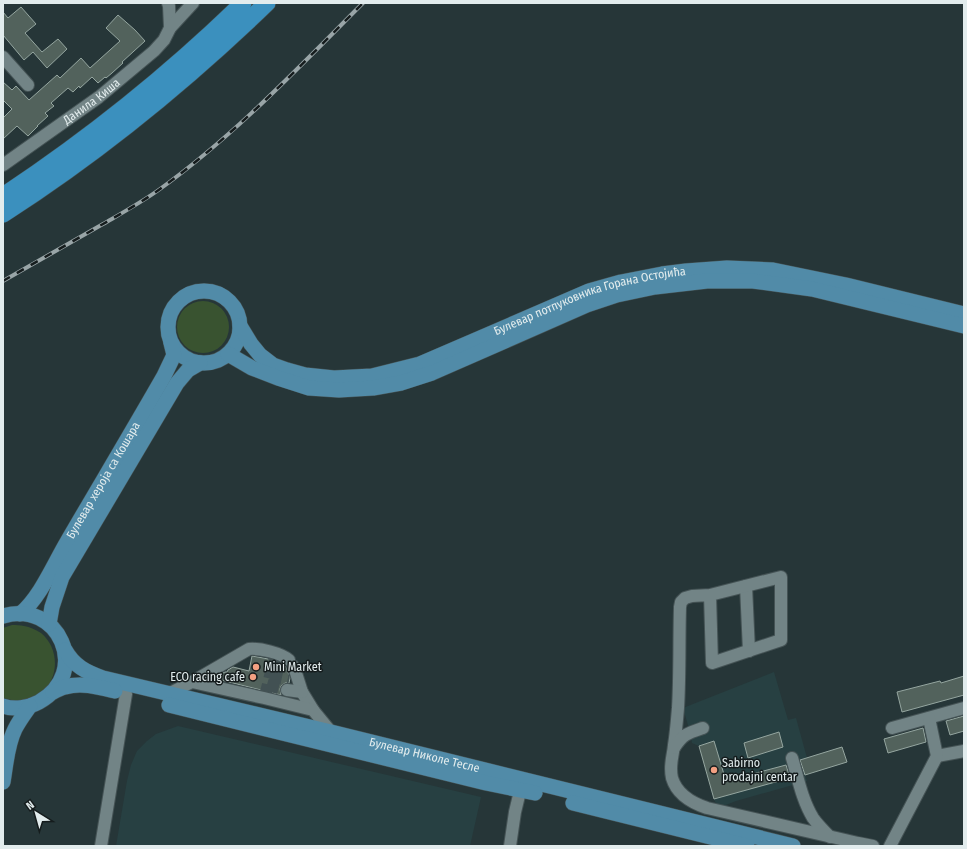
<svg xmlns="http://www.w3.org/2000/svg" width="967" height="849" font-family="'Fira Sans Condensed',sans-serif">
<rect width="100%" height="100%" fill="#263638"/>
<path fill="#274042" d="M774 672 788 720 796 718 807 758 800 760 807 781 736 801 718 808 714 799 699 746 692 743 690 732 683 708Z
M178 726 481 797 470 846H116L127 781 131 765 137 751 147 741 156 734Z"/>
<path fill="#395330" d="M177 327a26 26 0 1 1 52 0a26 26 0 1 1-52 0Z
M12 625C16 625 20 625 24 626 30 627 36 630 41 633 64 652 58 692 27 700 19 702 11 700 3 698V628Z"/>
<path fill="#52625c" stroke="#95a6a0" d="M21 7 36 24 25 33 42 52 58 39 67 49 47 68 33 52 24 60 3 35V12L8 18Z
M118 15 135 30 145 41 122 62 123 63 112 73 106 78 105 77 98 83 92 77 80 88 79 86 73 92 68 88 51 103 54 106 45 113 48 116 37 126H38L28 136 17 126 3 139V118L12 109 3 100V82L12 90 16 86 29 100 57 75 60 78 81 58 90 68 120 41 106 28Z
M252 656 263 658 273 660 286 667 290 678 289 683H285L281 686 280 689 281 695 213 678 225 672H227L228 670 233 667 249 671Z
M964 676V695L902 712 897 692 940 681 941 683Z
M964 716V731L950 735 946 721Z
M923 728 926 742 888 753 884 739Z
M779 732 783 747 748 758 744 743Z
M714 741 726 781 786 765 790 778 714 799 699 746Z
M842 747 847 762 805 775 800 760Z"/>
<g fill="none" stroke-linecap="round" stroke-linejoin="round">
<path stroke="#425153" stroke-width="12" stroke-dasharray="12 6" stroke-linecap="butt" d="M272 666 291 671
M270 676 289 680
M267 685 287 690
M265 696 275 656"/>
<g stroke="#455355" stroke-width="14">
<g id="minor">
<path d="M168 3 169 6 170 28"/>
<path d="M3 57 28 85"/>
<path id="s1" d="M3 165 99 97 154 51 164 40 170 28 193 3"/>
<path d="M746 586 749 651"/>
<path d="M710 595 712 663 781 640V577L710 595 692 596 685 598 681 602 680 607C679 641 680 675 678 708 677 720 676 733 674 745 673 757 669 765 672 778 677 795 692 803 707 808L858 843 873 846"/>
<path d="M293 666 296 673 302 692 313 710"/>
<path d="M192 682 249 649C260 648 281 653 289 660"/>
<path d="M287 690 302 692"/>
<path d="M168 694 192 682 264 698 313 710 331 732"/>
<path d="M892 728 964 708"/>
<path d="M674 748C683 734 688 733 703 728"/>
<path d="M937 756 964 751"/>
<path d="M792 758C798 778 802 800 813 818 818 825 824 831 830 837"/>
<path d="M101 846 126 694"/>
<path d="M510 846 515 812 522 783"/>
<path d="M890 846 937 756 929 718"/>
</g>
</g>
<g stroke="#455355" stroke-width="16">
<g id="major">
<circle cx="204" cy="327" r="36"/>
<path id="s2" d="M240 326 251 344 260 355 273 365 287 370 305 375 334 378 372 376 420 364 589 291 621 282 662 274 686 271 727 268 773 270 846 285 964 314"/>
<path d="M228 354 252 368 278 378 309 388 339 390 373 388 401 383 432 373 587 305 617 295 655 287 707 281H753L812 289 964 326"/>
<path id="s3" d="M20 614C40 598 54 564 67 542 99 487 132 432 164 376L174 355 171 343"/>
<path d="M3 616C58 599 92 672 39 702 28 708 14 710 3 706"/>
<path d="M49 624 52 607 62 577 177 383 188 370 200 363"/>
<path id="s4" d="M65 650C74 666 86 672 103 678L331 732 793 846"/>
<path d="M53 692C57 690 61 688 65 687 81 682 99 687 115 691"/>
<path d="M169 705 486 783 535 793"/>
<path d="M3 782C6 765 7 745 15 729 19 721 25 713 30 706"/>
<path d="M573 803 747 846"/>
</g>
</g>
<g stroke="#455355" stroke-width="18">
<path id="highway" d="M3 196C89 139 169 75 243 3
M3 214C98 153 186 81 267 3"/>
</g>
<use href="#minor" stroke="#728486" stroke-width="12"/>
<use href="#major" stroke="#518ba8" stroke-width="15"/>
<use href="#highway" stroke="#3b90be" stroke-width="17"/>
<g stroke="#99a5a7" stroke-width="4">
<path id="rail" d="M3 281C36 262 70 243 103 224 122 213 142 202 160 189 235 135 298 68 363 3"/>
</g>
<use href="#rail" stroke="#151c1d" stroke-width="2.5" stroke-dasharray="8" stroke-linecap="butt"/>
</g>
<g fill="#f3a082" stroke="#151c1d" stroke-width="1.5">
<circle cx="256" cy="667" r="4"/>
<circle cx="253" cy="677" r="4"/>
<circle cx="714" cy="770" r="4"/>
</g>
<g text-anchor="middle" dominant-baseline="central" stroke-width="3" stroke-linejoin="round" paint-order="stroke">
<g font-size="12" fill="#e2eced" stroke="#151c1d">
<text stroke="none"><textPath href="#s1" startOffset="109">Данила Киша</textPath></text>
<text stroke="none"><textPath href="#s2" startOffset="384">Булевар потпуковника Горана Остојића</textPath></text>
<text stroke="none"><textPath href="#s3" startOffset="158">Булевар хероја са Кошара</textPath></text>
<text stroke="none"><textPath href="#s4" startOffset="379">Булевар Николе Тесле</textPath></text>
</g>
<g font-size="12" fill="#e2eced" stroke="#151c1d" text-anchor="start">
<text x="264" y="667">Mini Market</text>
<text x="245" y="677" text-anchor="end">ECO racing cafe</text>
<text x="722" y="763">Sabirno<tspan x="722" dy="14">prodajni centar</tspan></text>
</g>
</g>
<rect width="967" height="849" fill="none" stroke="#e2eced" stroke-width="8"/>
<g transform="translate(36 813) rotate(323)" stroke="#151c1d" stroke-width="3" paint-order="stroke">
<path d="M0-3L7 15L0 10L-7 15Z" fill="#e2eced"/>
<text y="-6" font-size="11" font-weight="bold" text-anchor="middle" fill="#e2eced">N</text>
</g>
</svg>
